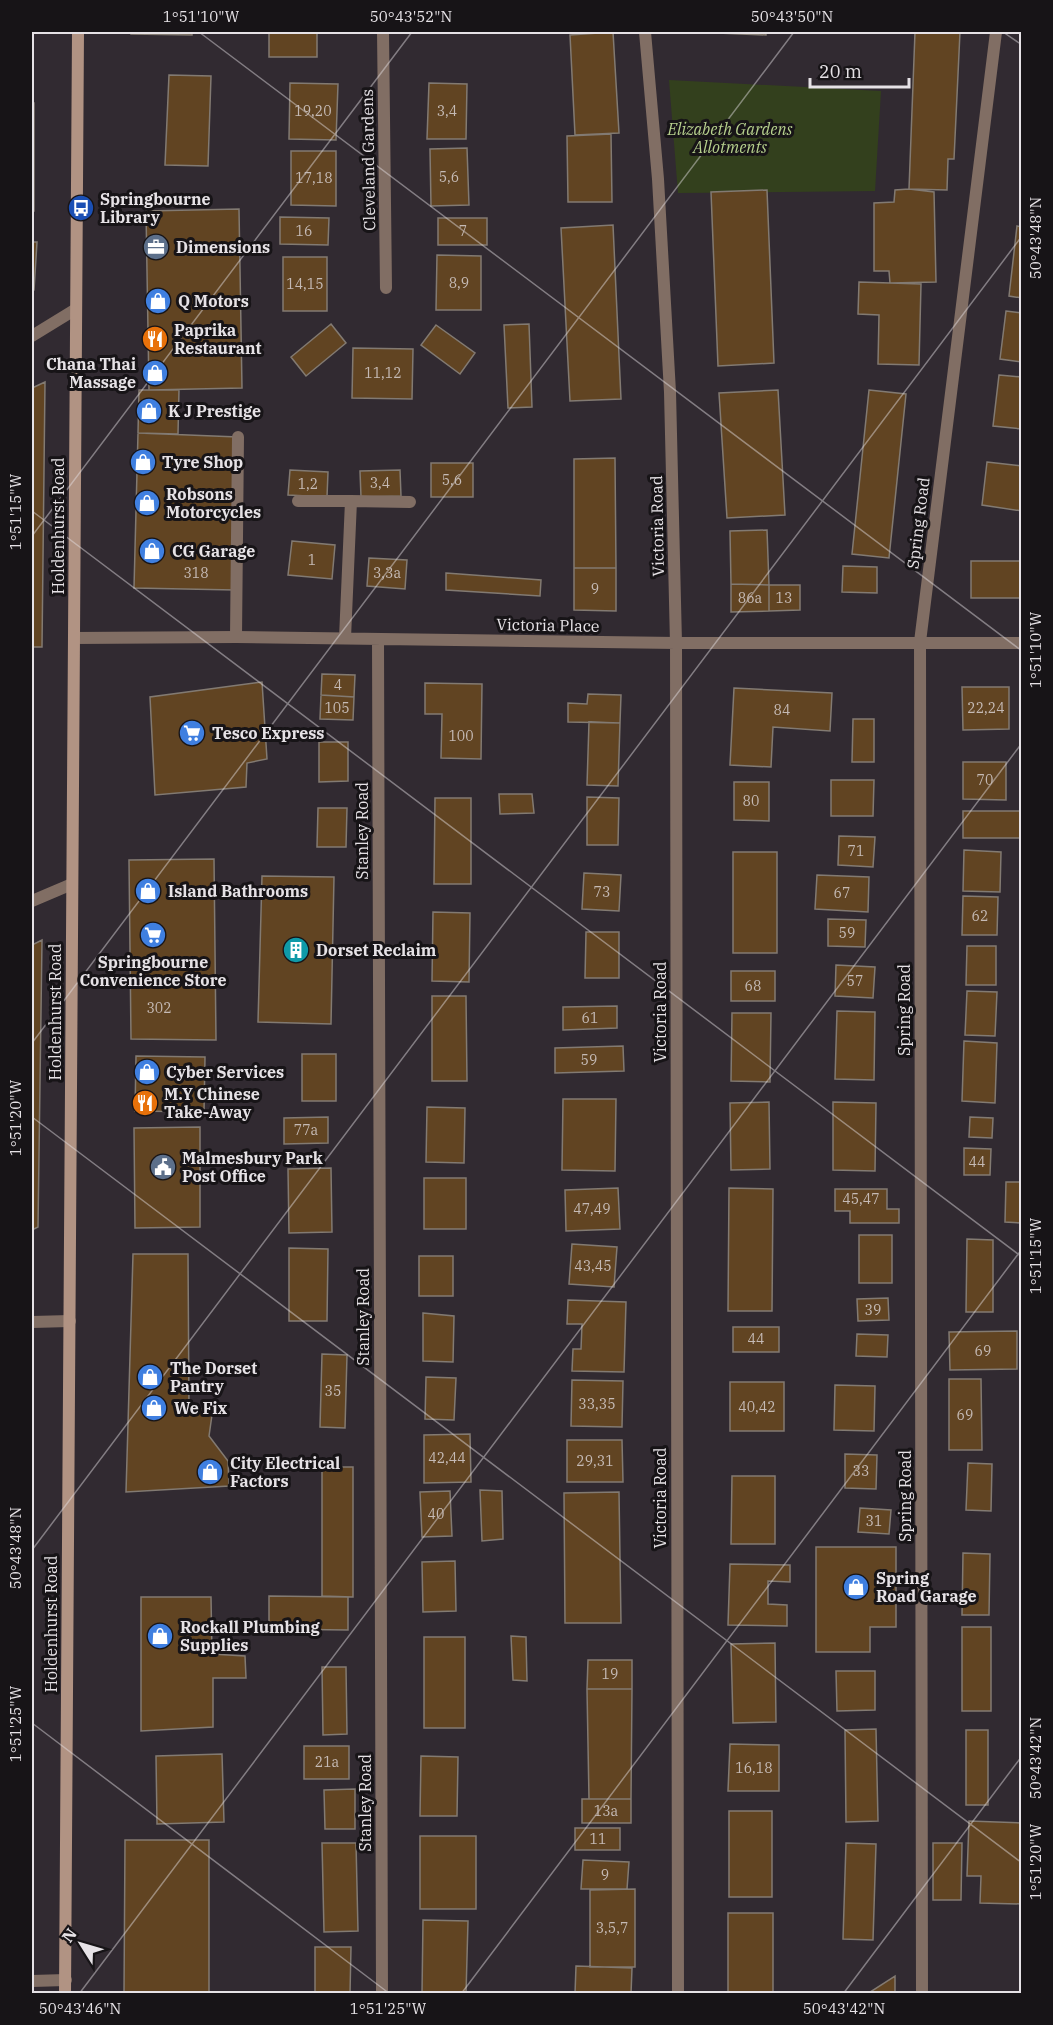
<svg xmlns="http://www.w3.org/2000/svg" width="1053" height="2025" font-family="'IBM Plex Serif',serif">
<rect width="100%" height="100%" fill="#312a31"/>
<path fill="#33401d" d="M669 80 881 91 875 191 678 193Z"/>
<path fill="#614422" stroke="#827a72" stroke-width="1.5" d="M131 32H192V35L131 34Z
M269 32H317V57H269Z
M613 32 619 133 575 135 570 35Z
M694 32H766V35Z
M915 32H960L954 159H948L947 190 909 189Z
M169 75 211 76 208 166 165 165Z
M290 83 338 84 336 140 289 139Z
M429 83 467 84 466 139H427Z
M32 103H34V211H32Z
M611 134 612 202H568L567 136Z
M467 148 469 205 431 206 430 149Z
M291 151H336V206L291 205Z
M909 189 934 192 936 282 890 283 889 271H874V203L894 202 895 190Z
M767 190 774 363 718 366 711 192Z
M239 209 242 388 149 390 146 211Z
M280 217 329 218 328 245 280 244Z
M438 218H487V245H438Z
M613 225 621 399 570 401 561 228Z
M1017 226 1022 227V298L1009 296Z
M32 242H37L34 290 32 291Z
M437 255 481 256V310H436Z
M283 257H327V311H283Z
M859 282 921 284 919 365 878 364 879 315 858 314Z
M1006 311 1022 313V362L1000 359Z
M331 324 346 343 306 376 291 357Z
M529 324 532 407 508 408 504 325Z
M436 325 475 353 460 374 421 345Z
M353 348 413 349 412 399 352 398Z
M999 375 1022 377V429L993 426Z
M45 382 42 647H32V388Z
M139 390H179L178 434 138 433Z
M778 390 785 515 727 518 719 393Z
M869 390 906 394 889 558 852 554Z
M138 433 238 437 235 590 134 588Z
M615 458 616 568H574V459Z
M987 462 1022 466V511L982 505Z
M431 463H473V497H431Z
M290 470 328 472 327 497 288 495Z
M400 470 401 496 361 497 360 471Z
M767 530 769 585 731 584 730 531Z
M292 541 335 545 332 579 288 575Z
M369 558 407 560 405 589 367 586Z
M971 561H1022V598H971Z
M843 566 877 567V593L842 592Z
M574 568H616V611L574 610Z
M446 573 541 580 540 596 446 590Z
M731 584 769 585V611L731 612Z
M769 585H800V610L769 611Z
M322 674 355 675 354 697 321 695Z
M262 682 267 759 247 763 246 787 155 795 150 697Z
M425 683 482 684 481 759 441 758 442 714H425Z
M962 687H1009V729L963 730Z
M734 688 832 693 830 731 773 727 771 767 730 765Z
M588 694 621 695 620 723 568 722V703L587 704Z
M321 695 354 697 353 720 320 719Z
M853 719H874V762H852Z
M589 722 620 723 618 786 587 785Z
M319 742H348V781L319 782Z
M963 762H1006V800L963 799Z
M831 780H874L873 816H831Z
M734 782H769V821L734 820Z
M499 794H532L534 813 500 814Z
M587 797 619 798 618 845H587Z
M435 798H471V884H434Z
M318 808H347L346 847H317Z
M963 811H1020V838H963Z
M839 836 875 837 873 867 838 865Z
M964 850 1001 852 1000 892 963 891Z
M733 852H777V953H733Z
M214 859 216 1040 131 1039 129 860Z
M584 873 621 875 619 911 582 909Z
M817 875 869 877 868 912 815 909Z
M262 876 334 877 331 1024 258 1022Z
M963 896 998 897 997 935H962Z
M433 912 470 913 469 982 432 981Z
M828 919 866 920 865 947 828 946Z
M586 932H619V978H585Z
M42 940 38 1227 32 1230V945Z
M967 946H996V985H966Z
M836 965 875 967 873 998 835 996Z
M731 971H775V1001H731Z
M967 991 997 992 995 1036 965 1035Z
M432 996H466L467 1081H432Z
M617 1006V1028L563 1030V1007Z
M837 1011 875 1012 874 1080 835 1079Z
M732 1013H771L770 1082 731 1081Z
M964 1041 997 1043 995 1103 962 1101Z
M623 1046 624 1071 555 1073V1048Z
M302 1054H336V1101H302Z
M136 1056 205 1057 204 1112 135 1111Z
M563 1099H616L615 1171 562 1170Z
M769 1102 770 1169 731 1170 730 1103Z
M833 1102 876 1103 875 1171 833 1170Z
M427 1107 465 1108 464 1163 426 1162Z
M328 1117V1143L284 1144V1118Z
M970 1117 993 1118 992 1138 969 1137Z
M200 1127V1227L135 1228 134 1128Z
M964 1148 991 1149 990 1175H964Z
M331 1168 332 1232 289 1233 288 1169Z
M424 1178H466V1229H424Z
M1006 1182H1022V1223L1005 1222Z
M618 1188 620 1229 566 1231 565 1190Z
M729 1188 773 1189 772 1311H728Z
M835 1189H887V1209H899V1223H850V1211H835Z
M859 1235H892V1283H859Z
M967 1239 993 1240V1312H966Z
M572 1244 617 1247 614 1287 569 1284Z
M289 1248 328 1249 327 1321H289Z
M133 1254H188L189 1409 213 1408 209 1436 228 1461 229 1486 126 1492Z
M419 1256H453V1296H419Z
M888 1298 889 1320 858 1321 857 1299Z
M568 1300 626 1302 624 1372 572 1371 573 1349H581L582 1324H567Z
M423 1313 454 1316 453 1362 423 1361Z
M733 1327H779V1352H733Z
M1017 1331V1369L950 1370 949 1332Z
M857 1334 888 1335 887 1357 856 1356Z
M322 1354 347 1355 345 1428 320 1427Z
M426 1377 456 1378 454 1420 425 1419Z
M949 1379H981L982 1450H949Z
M572 1380 623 1381 622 1427 571 1426Z
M730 1382H784V1431H730Z
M835 1385 875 1386 874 1431 834 1430Z
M470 1434 471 1482 424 1483V1435Z
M567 1440H622L623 1482H567Z
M845 1454 877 1455 876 1489 845 1488Z
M968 1463 992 1464 991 1511 966 1510Z
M322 1467H353V1597L322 1596Z
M732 1476H775V1544H731Z
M480 1490 502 1491 503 1539 482 1541Z
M450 1491 452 1536 422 1537 420 1492Z
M619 1492 621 1623H565L564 1493Z
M860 1508 891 1510 889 1534 858 1532Z
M816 1547H896V1627H870V1652H816Z
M963 1553 990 1554 989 1615H962Z
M455 1561 456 1611 423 1612 422 1562Z
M730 1564 790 1565V1582L768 1581V1604L787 1605V1626L728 1625Z
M269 1596 348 1597V1630L269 1629Z
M141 1597H211L212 1654 245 1656 246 1678H213V1727L141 1731Z
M962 1627H991V1711H962Z
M511 1636 526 1637 527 1681 513 1680Z
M424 1637H465V1728H424Z
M775 1643 776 1722 733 1723 731 1644Z
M588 1660H632V1689H587Z
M322 1667H346L347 1734 323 1735Z
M836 1671H875V1710L837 1711Z
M587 1689H632L631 1799H589Z
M876 1729 878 1821 846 1822 845 1730Z
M966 1730H988V1805H966Z
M730 1744 779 1745V1791H728Z
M304 1746H349V1779H304Z
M222 1754 224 1822 157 1824 156 1756Z
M421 1756 458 1757 457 1816H420Z
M355 1789V1829H325L324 1790Z
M582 1799H631V1823H582Z
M729 1811H772V1897H729Z
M969 1821 1022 1823V1904L980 1903 981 1876H967Z
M575 1828H620V1850H575Z
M420 1836H476V1909H420Z
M125 1840H209V1994H124Z
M322 1843H356L358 1931 324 1932Z
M846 1843 876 1844 873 1940 843 1939Z
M933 1843H962L961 1900H933Z
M583 1860 629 1862 627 1889H581Z
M635 1889V1967H590V1890Z
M728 1913H773V1994H728Z
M423 1920 468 1921 466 1994H422Z
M315 1947H351L350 1994H315Z
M576 1966 632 1968 631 1994H575Z
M895 1976V1994H867Z"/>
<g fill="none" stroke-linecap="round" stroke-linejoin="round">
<path stroke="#816e64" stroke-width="12" d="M236 637 238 437"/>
<path stroke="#816e64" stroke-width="12" d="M383 32 386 288
M645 32 658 179 670 392 676 643 678 1994
M32 336 76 309
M298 501H351L345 638
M351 501 410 502
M74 638 236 637 676 643H1022
M378 640 382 1994
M32 901 72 884
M32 1322 70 1321
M32 1981 66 1980
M922 1994 920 642 996 32"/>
<path stroke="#b19383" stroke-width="12" d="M65 1994 78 32"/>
</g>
<path fill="none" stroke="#e6e2e6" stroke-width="1.5" stroke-opacity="0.45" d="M199 32 1022 651M1003 32 1022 45M32 511 1022 1257M32 536 412 32M32 1043 794 32M32 1117 1022 1863M32 1550 1022 236M32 1723 390 1994M79 1994 1022 743M461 1994 1022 1249M843 1994 1022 1756"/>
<defs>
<g id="bus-disc" transform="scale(1.35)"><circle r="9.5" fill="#1a4fb4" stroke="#171417"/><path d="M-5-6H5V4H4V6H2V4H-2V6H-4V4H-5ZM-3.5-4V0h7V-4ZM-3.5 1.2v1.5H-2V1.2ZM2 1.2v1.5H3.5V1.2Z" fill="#fff"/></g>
<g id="office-disc" transform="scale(1.35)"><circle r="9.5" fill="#5c6f8a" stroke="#171417"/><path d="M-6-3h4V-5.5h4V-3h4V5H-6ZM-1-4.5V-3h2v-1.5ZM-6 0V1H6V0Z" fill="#fff"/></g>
<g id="shop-disc" transform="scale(1.35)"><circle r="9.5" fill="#3f7fe0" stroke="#171417"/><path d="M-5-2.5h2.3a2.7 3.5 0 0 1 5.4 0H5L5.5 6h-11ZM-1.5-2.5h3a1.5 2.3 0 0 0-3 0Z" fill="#fff"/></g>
<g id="restaurant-disc" transform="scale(1.35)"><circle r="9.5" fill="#e8710a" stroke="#171417"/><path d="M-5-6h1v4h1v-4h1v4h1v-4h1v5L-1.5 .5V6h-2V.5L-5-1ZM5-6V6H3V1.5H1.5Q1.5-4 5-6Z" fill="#fff"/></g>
<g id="supermarket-disc" transform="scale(1.35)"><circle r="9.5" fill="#3f7fe0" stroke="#171417"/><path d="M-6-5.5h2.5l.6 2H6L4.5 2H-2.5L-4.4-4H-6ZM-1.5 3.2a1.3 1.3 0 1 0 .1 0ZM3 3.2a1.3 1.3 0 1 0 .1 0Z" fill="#fff"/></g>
<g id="building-disc" transform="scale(1.35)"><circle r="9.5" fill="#0f9aa8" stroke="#171417"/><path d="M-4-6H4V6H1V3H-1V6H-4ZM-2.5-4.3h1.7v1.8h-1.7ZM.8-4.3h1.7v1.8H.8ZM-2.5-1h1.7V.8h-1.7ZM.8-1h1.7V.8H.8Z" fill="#fff"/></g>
<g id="civic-disc" transform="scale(1.35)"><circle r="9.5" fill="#5c6f8a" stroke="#171417"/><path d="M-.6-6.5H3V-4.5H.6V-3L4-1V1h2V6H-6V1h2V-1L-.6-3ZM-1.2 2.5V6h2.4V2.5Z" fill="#fff"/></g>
</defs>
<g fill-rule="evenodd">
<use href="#bus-disc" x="81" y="208"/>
<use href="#office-disc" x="156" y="247"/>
<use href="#shop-disc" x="158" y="301"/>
<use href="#restaurant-disc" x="155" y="339"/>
<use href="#shop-disc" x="155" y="373"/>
<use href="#shop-disc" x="149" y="411"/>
<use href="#shop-disc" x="143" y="462"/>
<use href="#shop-disc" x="147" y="503"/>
<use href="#shop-disc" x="152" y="551"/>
<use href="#supermarket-disc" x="192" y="733"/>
<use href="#shop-disc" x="148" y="891"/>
<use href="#supermarket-disc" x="153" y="935"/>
<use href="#building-disc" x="296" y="950"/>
<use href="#shop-disc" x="147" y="1072"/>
<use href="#restaurant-disc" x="145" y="1103"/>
<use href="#civic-disc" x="163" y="1167"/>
<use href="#shop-disc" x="150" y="1377"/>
<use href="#shop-disc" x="154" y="1408"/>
<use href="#shop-disc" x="210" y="1472"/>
<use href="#shop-disc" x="856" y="1587"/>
<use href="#shop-disc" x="160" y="1636"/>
</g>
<g text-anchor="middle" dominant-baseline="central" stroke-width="6" stroke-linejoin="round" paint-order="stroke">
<g font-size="14" fill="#c5bab5">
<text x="313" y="111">19,20</text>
<text x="447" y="111">3,4</text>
<text x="449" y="177">5,6</text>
<text x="314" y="178">17,18</text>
<text x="304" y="231">16</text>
<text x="463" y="231">7</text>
<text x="459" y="283">8,9</text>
<text x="305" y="284">14,15</text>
<text x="383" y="373">11,12</text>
<text x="452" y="480">5,6</text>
<text x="380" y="483">3,4</text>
<text x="308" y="484">1,2</text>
<text x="312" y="560">1</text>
<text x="196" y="573">318</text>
<text x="387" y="573">3,3a</text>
<text x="595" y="589">9</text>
<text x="750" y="598">86a</text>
<text x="784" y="598">13</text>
<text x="338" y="685">4</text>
<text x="337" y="708">105</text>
<text x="986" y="708">22,24</text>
<text x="782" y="710">84</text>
<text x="461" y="736">100</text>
<text x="985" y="780">70</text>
<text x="751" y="801">80</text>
<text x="856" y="851">71</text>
<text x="602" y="892">73</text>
<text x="842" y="893">67</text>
<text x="980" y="916">62</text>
<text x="847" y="933">59</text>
<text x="855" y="981">57</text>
<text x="753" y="986">68</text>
<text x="159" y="1008">302</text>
<text x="590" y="1018">61</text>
<text x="589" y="1060">59</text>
<text x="306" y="1130">77a</text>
<text x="977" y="1162">44</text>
<text x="861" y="1199">45,47</text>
<text x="592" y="1209">47,49</text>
<text x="593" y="1266">43,45</text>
<text x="873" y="1310">39</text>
<text x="756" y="1339">44</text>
<text x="983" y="1351">69</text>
<text x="333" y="1391">35</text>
<text x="597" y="1404">33,35</text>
<text x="757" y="1407">40,42</text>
<text x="965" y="1415">69</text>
<text x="447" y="1458">42,44</text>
<text x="595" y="1461">29,31</text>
<text x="861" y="1471">33</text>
<text x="436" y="1514">40</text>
<text x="874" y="1521">31</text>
<text x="610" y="1674">19</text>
<text x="327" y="1762">21a</text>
<text x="754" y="1768">16,18</text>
<text x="606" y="1811">13a</text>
<text x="598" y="1839">11</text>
<text x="605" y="1875">9</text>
<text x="612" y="1928">3,5,7</text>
</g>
<g font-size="16" font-style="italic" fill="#b6d08d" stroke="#171417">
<text x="730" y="129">Elizabeth Gardens<tspan x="730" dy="18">Allotments</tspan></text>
</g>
<g font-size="16" fill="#e6e2e6" stroke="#171417">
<text transform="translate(368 160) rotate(-91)">Cleveland Gardens</text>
<text transform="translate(918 523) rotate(-83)">Spring Road</text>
<text transform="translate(58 526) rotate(-90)">Holdenhurst Road</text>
<text transform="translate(657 526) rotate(-91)">Victoria Road</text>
<text transform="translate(548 625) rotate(1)">Victoria Place</text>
<text transform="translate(362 831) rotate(-90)">Stanley Road</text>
<text transform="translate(904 1010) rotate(-90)">Spring Road</text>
<text transform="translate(55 1012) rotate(-90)">Holdenhurst Road</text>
<text transform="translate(660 1012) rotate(-90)">Victoria Road</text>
<text transform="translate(363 1317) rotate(-90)">Stanley Road</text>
<text transform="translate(905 1496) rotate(-90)">Spring Road</text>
<text transform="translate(660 1498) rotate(-90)">Victoria Road</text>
<text transform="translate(51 1624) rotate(-90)">Holdenhurst Road</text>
<text transform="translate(365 1803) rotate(-90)">Stanley Road</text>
</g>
<g font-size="16" font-weight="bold" fill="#e6e2e6" stroke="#171417" text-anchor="start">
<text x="100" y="199">Springbourne<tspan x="100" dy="18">Library</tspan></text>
<text x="176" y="247">Dimensions</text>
<text x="178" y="301">Q Motors</text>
<text x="174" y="330">Paprika<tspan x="174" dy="18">Restaurant</tspan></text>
<text x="136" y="364" text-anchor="end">Chana Thai<tspan x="136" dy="18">Massage</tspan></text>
<text x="168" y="411">K J Prestige</text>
<text x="162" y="462">Tyre Shop</text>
<text x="166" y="494">Robsons<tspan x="166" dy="18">Motorcycles</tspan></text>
<text x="172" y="551">CG Garage</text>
<text x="212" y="733">Tesco Express</text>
<text x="168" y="891">Island Bathrooms</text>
<text x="316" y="950">Dorset Reclaim</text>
<text x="153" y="962" text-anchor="middle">Springbourne<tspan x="153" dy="18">Convenience Store</tspan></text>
<text x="166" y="1072">Cyber Services</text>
<text x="164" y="1094">M.Y Chinese<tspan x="164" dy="18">Take-Away</tspan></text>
<text x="182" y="1158">Malmesbury Park<tspan x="182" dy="18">Post Office</tspan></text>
<text x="170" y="1368">The Dorset<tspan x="170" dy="18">Pantry</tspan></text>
<text x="174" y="1408">We Fix</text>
<text x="230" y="1463">City Electrical<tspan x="230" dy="18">Factors</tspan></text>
<text x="876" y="1578">Spring<tspan x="876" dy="18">Road Garage</tspan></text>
<text x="180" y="1627">Rockall Plumbing<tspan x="180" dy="18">Supplies</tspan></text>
</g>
</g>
<rect width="1053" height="2025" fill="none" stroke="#171417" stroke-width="66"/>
<g transform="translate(81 1944) rotate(307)" stroke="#171417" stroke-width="4.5" paint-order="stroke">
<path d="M0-4.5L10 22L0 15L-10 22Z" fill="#e6e2e6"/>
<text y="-9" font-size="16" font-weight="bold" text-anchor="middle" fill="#e6e2e6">N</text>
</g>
<path d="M810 78v9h99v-9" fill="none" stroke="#e6e2e6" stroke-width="3"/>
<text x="819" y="78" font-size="18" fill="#e6e2e6" stroke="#171417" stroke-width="4.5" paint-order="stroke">20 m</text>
<rect x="33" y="33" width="987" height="1959" fill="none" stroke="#e6e2e6" stroke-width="2"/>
<g font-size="15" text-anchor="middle" fill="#e6e2e6">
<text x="201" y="22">1°51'10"W</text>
<text x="411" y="22">50°43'52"N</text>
<text x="792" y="22">50°43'50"N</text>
<text transform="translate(1036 238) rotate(-90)" y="5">50°43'48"N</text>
<text transform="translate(16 512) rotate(-90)" y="5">1°51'15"W</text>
<text transform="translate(1036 650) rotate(-90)" y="5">1°51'10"W</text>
<text transform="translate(16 1118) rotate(-90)" y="5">1°51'20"W</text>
<text transform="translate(1036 1256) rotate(-90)" y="5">1°51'15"W</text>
<text transform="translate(16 1548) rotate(-90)" y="5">50°43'48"N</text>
<text transform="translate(16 1724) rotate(-90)" y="5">1°51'25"W</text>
<text transform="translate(1036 1758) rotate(-90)" y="5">50°43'42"N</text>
<text transform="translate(1036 1862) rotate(-90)" y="5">1°51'20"W</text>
<text x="80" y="2014">50°43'46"N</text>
<text x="388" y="2014">1°51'25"W</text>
<text x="844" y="2014">50°43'42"N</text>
</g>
</svg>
